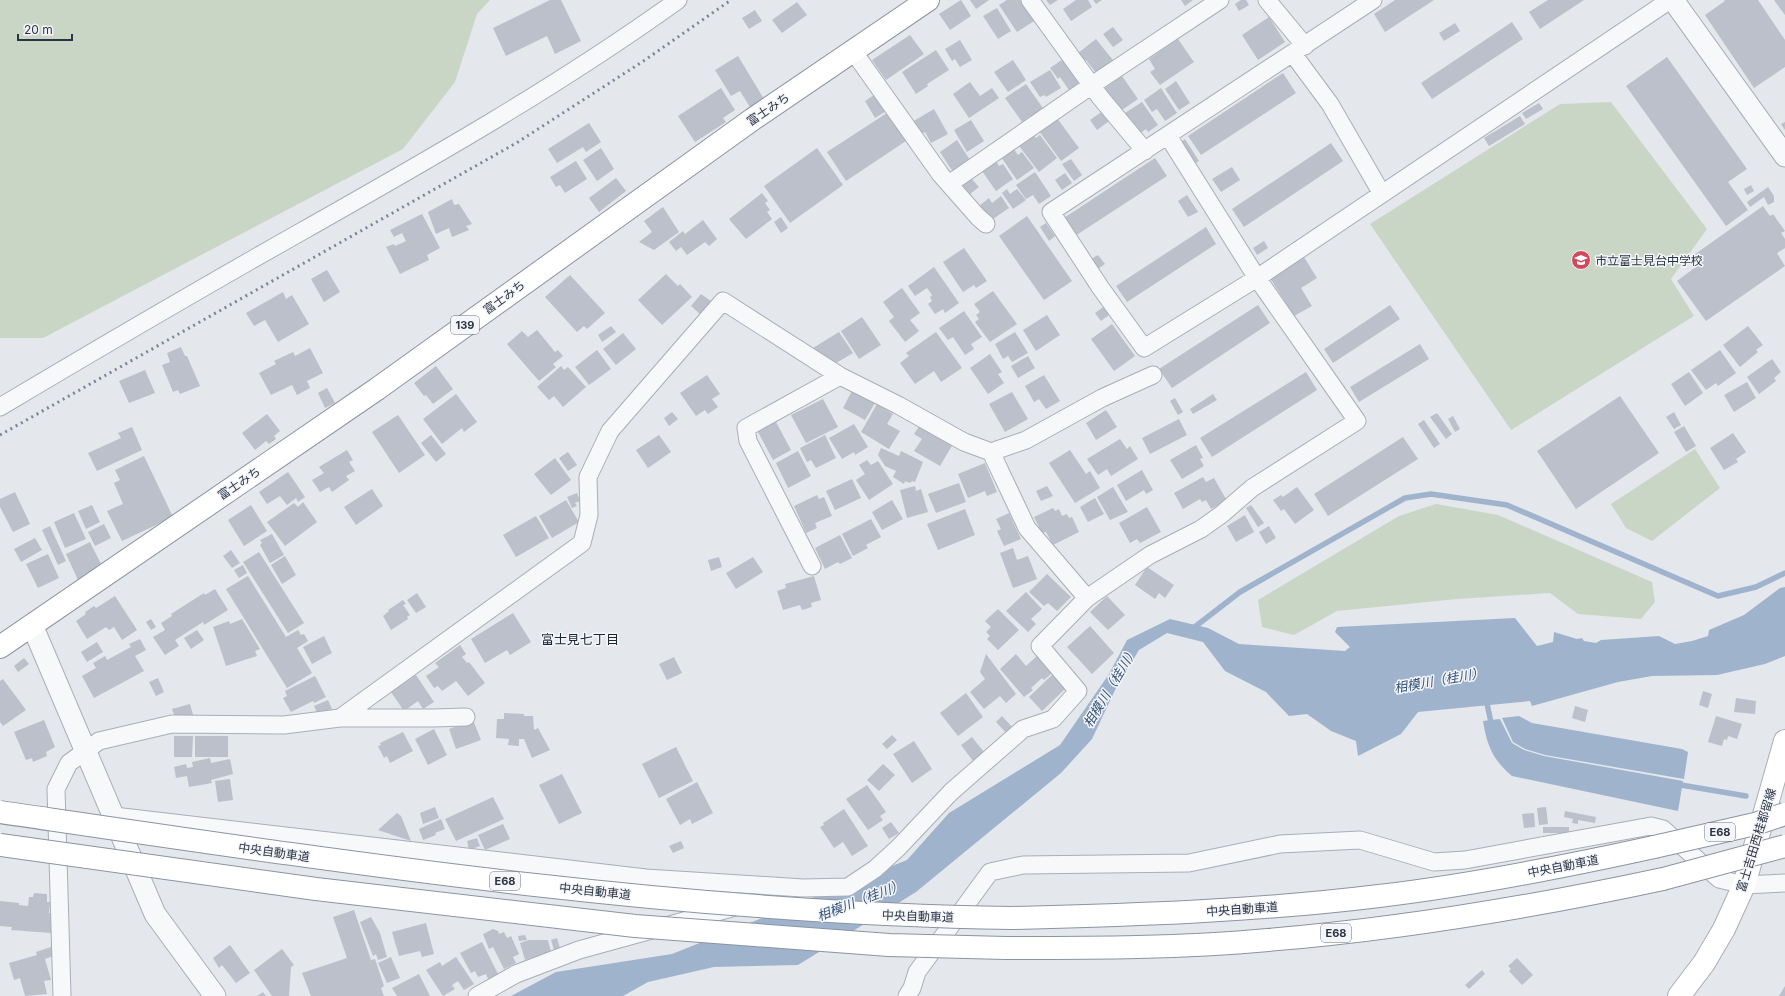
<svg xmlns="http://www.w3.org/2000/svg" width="1785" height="996" font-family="Inter,'Noto Sans JP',sans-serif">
<rect width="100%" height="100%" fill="#e4e7ec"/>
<path fill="#c9d6c5" d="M0 0H490L477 14 455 82 403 149 43 338H0Z
M1611 102 1707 229 1671 279 1694 316 1511 430 1370 224 1560 104Z
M1695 449 1720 488 1652 541 1626 528 1611 504Z
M1436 504 1498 515 1652 582 1655 602 1641 619 1578 614 1550 593 1457 599 1337 611 1294 635 1262 627 1258 600 1399 516Z"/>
<path fill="#9fb4cc" d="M1785 587V656L1765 664 1717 675 1652 676 1618 682 1532 706 1530 701 1418 712 1401 734 1358 756 1356 741 1331 731 1307 714 1289 716 1266 692 1225 671 1203 642 1167 633 1139 650 1116 688 1092 739 1061 773 916 892 798 965 714 967 648 982 623 996H511L556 972 672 954 907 860 949 813 1060 745 1109 674 1127 640 1170 619 1208 628 1239 644 1345 651 1350 647 1335 632 1337 627 1515 618 1537 646 1553 642 1554 632 1577 639 1582 638 1584 641 1596 643 1601 640 1659 636 1675 644 1692 641 1708 636 1709 630 1744 615 1780 588Z
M1519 716 1532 723 1682 749 1688 752 1684 779 1545 755 1525 749 1513 742 1502 718Z
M1500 719 1512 743 1524 750 1544 756 1683 781 1678 811 1512 776C1493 760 1487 746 1483 721Z"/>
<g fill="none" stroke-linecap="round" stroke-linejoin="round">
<path stroke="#9fb4cc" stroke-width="5.5" d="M1192 629 1240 592 1405 498 1431 494 1507 505 1718 596 1756 587 1785 573
M1486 699 1492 727
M1675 784 1746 796"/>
</g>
<path fill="#bbc0ca" d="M550 0H561L581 41 555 54 547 36 506 56 493 28Z
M961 0 971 16 950 30 939 14Z
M970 0H989L976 9Z
M1007 0H1020L1034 21 1017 32 999 5Z
M1046 0H1058L1050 5Z
M1076 0H1088L1092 7 1071 21 1063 9Z
M1093 0H1102L1096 4Z
M1181 0H1193L1185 6Z
M1241 0H1246L1249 5 1239 11 1235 4Z
M1395 0H1434L1385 32 1374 14Z
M1548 0H1584L1540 29 1529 12Z
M1724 0H1758L1785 40V67L1754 88 1705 15 1725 1Z
M1774 0H1785V15Z
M797 2 807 15 782 33 772 20Z
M997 8 1011 31 998 39 983 16Z
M755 10 762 21 749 29 742 18Z
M1269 17 1285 42 1258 60 1242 35Z
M1512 22 1523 39 1432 99 1421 83Z
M1455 23 1460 31 1444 41 1439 33Z
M1113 27 1123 40 1113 47 1103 34Z
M910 35 924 54 886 80 872 60Z
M1096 39 1116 64 1097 74 1086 60 1083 61 1077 54Z
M1178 39 1194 62 1160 85 1150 72 1155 69 1149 59Z
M960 40 972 60 960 67 955 59 952 61 945 49Z
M936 50 949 70 927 84 928 86 916 94 902 72Z
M738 56 764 99 750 107 740 91 731 96 715 70Z
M1066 57 1083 81 1069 90 1060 77 1058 79 1050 68Z
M1667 57 1747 169 1728 182 1748 210 1726 226 1626 86Z
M1013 60 1026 80 1008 92 994 72Z
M1050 70 1061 88 1046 97 1045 95 1040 97 1030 82Z
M1283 73 1296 93 1201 155 1188 136Z
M1122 76 1138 99 1122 110 1105 88Z
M1176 81 1190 103 1179 110 1165 89Z
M970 82 980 96 992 88 999 98 969 118 953 94Z
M1026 84 1045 111 1032 119 1030 116 1022 122 1005 98Z
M721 88 735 110 723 118 726 122 695 142 678 116Z
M1161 88 1177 113 1165 121 1157 109 1152 112 1144 100Z
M877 93 888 110 875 118 865 101Z
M1142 102 1158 125 1148 132 1146 129 1139 134 1125 113Z
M1539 103 1543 109 1526 119 1522 113Z
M934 109 948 134 931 143 925 132 919 135 912 122Z
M1104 110 1112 119 1097 130 1090 120Z
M887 113 906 141 846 181 827 152Z
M1520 116 1525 124 1489 146 1484 138Z
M1057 118 1079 148 1061 161 1039 131Z
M971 120 984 141 967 152 954 130Z
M1785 122V130L1781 124Z
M589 123 601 142 586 152 583 147 557 163 548 149Z
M1034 135 1036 138 1040 135 1057 158 1039 172 1019 146Z
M1185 139 1199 161 1194 164 1180 143Z
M957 140 970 160 953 172 940 152Z
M1331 143 1343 161 1244 227 1232 209Z
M601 148 614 169 597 181 583 160Z
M817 148 843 185 790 223 764 186Z
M1013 148 1018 155 1022 152 1034 168 1017 180 1001 157Z
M1155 158 1167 176 1075 236 1064 218Z
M1071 159 1082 175 1074 181 1062 164Z
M576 161 587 179 565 193 560 185 556 187 550 177Z
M996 161 999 166 1003 164 1013 179 996 191 982 171Z
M1232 167 1240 180 1221 192 1212 179Z
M1035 172 1051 196 1039 204 1033 195 1026 199 1016 185Z
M1065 173 1072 183 1062 190 1055 180Z
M969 176 979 187 970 194 961 183Z
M616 178 626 191 599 212 589 198Z
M1751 185 1754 191 1747 195 1744 189Z
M1768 187 1774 196V202L1768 205 1764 197 1750 207 1747 202Z
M1007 189 1010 194 1017 189 1026 200 1013 209 1002 193Z
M762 193 768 201 765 203 770 210 767 212 772 219 746 239 729 219Z
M1187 195 1198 212 1188 217 1178 201Z
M1001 196 1009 208 990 221 979 206 989 198 992 203Z
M452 199 454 205 459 204 472 224 466 226 469 230 452 237 449 228 436 234 428 212Z
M1763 206 1770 216 1773 214 1785 231 1781 233 1785 239V248L1777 253 1785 266 1706 321 1677 281 1697 266 1691 257Z
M663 207 679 232 654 250 639 242 652 232 644 221Z
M422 214 440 248 427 255 429 260 400 274 386 247 394 244 395 246 406 241 402 233 394 237 390 230Z
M1027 216 1072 281 1044 300 999 236Z
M781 217 788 228 781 233 774 222Z
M703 220 717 239 709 246 705 242 687 255 681 247 676 251 669 242 683 231 685 234Z
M1046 223 1055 236 1049 241 1040 227Z
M1206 227 1216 244 1127 302 1116 286Z
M1264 241 1268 248 1257 255 1253 248Z
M964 248 987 281 976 288 974 285 963 292 943 262Z
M1098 255 1105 264 1098 269 1091 259Z
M1304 257 1317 278 1301 288 1312 306 1294 316 1270 278Z
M934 267 959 303 945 313 943 309 935 314 928 304 932 301 930 297 932 295 927 288 915 296 908 286Z
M327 270 340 292 324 302 311 279Z
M666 274 678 286 680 284 692 297 662 325 638 300Z
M570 275 605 313 587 329 584 326 577 332 545 297Z
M902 288 920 313 910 320 919 331 905 342 889 321 894 317 883 302Z
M993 291 1017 324 990 342 975 322 979 319 976 315 980 312 974 304Z
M283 292 286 299 292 295 309 324 278 342 265 320 254 326 246 313Z
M701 294 711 301 700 314 691 306Z
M1258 305 1270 323 1172 388 1159 369Z
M1390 305 1400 319 1333 363 1324 349Z
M1103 307 1109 315 1101 321 1095 313Z
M964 311 982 337 971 344 974 349 965 355 953 337 948 340 939 328Z
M1047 315 1060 335 1036 351 1023 330Z
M862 317 881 345 859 359 841 331Z
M1112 324 1135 356 1114 371 1091 339Z
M611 326 616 332 602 342 598 335Z
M1748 326 1763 345 1756 350 1758 352 1740 367 1723 345Z
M537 330 555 352 558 350 563 356 553 364 556 367 539 381 507 344 522 331 528 337Z
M839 332 853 353 836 363 813 348Z
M936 332 962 368 941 382 934 371 915 384 900 363 909 356 906 353Z
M1015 332 1028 353 1012 362 1008 356 1003 359 995 344Z
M623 333 636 349 616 365 603 349Z
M1420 344 1429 359 1359 402 1350 387Z
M181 347 185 356H187L200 386 180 394 178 390 173 392 162 365 170 362 167 353Z
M310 348 323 373 307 381 310 388 297 395 292 385 271 395 259 373 276 364 274 361 293 352 295 356Z
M597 350 611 369 589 385 575 367Z
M1720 350 1736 373 1718 386 1716 383 1706 390 1691 370Z
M990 354 1002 372 998 374 1004 383 988 394 970 368Z
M1028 356 1035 368 1018 378 1011 366Z
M1772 359 1781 372 1774 378 1776 381 1759 394 1747 377Z
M436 366 453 389 433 404 426 395 424 396 414 383Z
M561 366 564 370 568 367 586 387 563 407 554 396 549 400 537 387Z
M145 370 155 393 129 403 119 381Z
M1306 372 1317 390 1212 457 1200 438Z
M1689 372 1703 393 1685 406 1671 384Z
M707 375 720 394 712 399 718 407 708 414 705 410 696 416 680 393Z
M1044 375 1060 401 1046 409 1039 399 1034 402 1025 386Z
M1747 382 1756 398 1734 412 1724 395Z
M327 388 335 403 325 408 318 393Z
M853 389 876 401 865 420 843 408Z
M1012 392 1028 419 1005 432 989 404Z
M456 394 477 422 464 432 462 428 442 444 423 419Z
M1213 394 1217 400 1193 414 1190 409Z
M1620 396 1659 453 1576 509 1537 451Z
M1175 398 1183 412 1178 415 1170 401Z
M823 399 838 427 806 443 791 415Z
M877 404 893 414 887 424 900 431 889 449 861 432Z
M1106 410 1117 427 1096 440 1086 423Z
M672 412 678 419 669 426 664 418Z
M1674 412 1681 425 1674 429 1666 417Z
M1437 413 1452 434 1446 439 1430 417Z
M267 414 280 431 274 436 276 439 269 444 266 441 255 450 242 433Z
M398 415 425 455 399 473 372 432Z
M1453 416 1460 429 1455 432 1448 419Z
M1179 419 1187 435 1150 454 1142 438Z
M1424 420 1440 444 1434 448 1418 424Z
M776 422 791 450 773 460 758 432Z
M854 424 868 447 855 455 854 452 842 459 829 438Z
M920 425 953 444 940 466 914 451 922 439 914 434Z
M1684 426 1696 446 1686 452 1674 432Z
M132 427 142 450 97 471 88 453 121 438 118 433Z
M1733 433 1746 452 1736 459 1738 462 1724 470 1710 448Z
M431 435 446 454 436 462 421 443Z
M659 435 671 452 648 468 636 450Z
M825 435 836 458 816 468 811 460 807 462 800 448Z
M1403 437 1418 459 1328 516 1314 494Z
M1120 439 1127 449 1130 446 1138 459 1111 476 1107 469 1098 475 1087 459Z
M1196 445 1203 458 1200 459 1204 466 1182 479 1170 460Z
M881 448 899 456 901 451 923 462 915 482 912 481 910 483 905 481 904 484 893 477 896 471 885 466 878 455Z
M347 450 353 460 349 462 355 471 346 476 349 480 332 492 329 487 320 492 312 480 324 473 319 467Z
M1070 450 1086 474 1090 471 1100 488 1075 503 1049 463Z
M798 451 811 476 788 488 776 463Z
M568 452 577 465 568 471 559 458Z
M144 456 173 517 122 541 107 511 123 504 114 483 120 480 115 470Z
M555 458 571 480 551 495 534 474Z
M867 460 871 465 878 461 893 484 869 500 856 480 865 474 859 465Z
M985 463 997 492 987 496 985 491 968 498 958 474Z
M1142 470 1153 490 1146 494 1144 490 1126 501 1117 485Z
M288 472 305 497 298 502 296 498 287 505 280 496 267 504 259 492Z
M1203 477 1206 482 1214 478 1227 501 1211 509 1206 500 1202 502 1200 499 1183 509 1174 493Z
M852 479 861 498 835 510 826 491Z
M959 483 966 502 936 513 928 494Z
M915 486 916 491 921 489 928 512 907 518 900 490Z
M1047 486 1053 496 1041 501 1036 491Z
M1113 487 1128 512 1110 520 1097 497Z
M1297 487 1314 510 1295 524 1284 509 1281 511 1273 500 1281 495 1283 497Z
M372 489 383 506 356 525 344 507Z
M15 492 30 524 13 532 0 507V499Z
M577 493 580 501 575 503 577 506 572 508 567 497Z
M817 495 819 499 824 497 832 516 815 523 817 528 806 533 794 506Z
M1095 498 1104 514 1088 522 1080 507Z
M566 500 579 522 552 538 539 516Z
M892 500 903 519 882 530 872 512Z
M303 502 317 522 285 546 267 522 294 503 298 507Z
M92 505 100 522 86 529 78 511Z
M251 505 267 531 244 546 228 520Z
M1251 505 1264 523 1258 527 1246 508Z
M1147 507 1161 532 1140 543 1137 539 1130 543 1119 523Z
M1053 508 1055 511 1059 509 1062 516 1067 514 1069 518 1072 517 1079 532 1053 545 1046 532 1042 533 1034 517Z
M965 509 975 535 938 550 927 524Z
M74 513 86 539 65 548 54 522Z
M1009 513 1021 539 1004 546 997 531 1001 529 996 519Z
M1245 515 1254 532 1236 542 1227 526Z
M536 516 549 538 516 557 503 535Z
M871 519 881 537 866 545 868 548 853 556 842 534Z
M104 524 111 538 95 546 88 532Z
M50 526 66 561 58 565 42 530Z
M1269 526 1276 538 1266 544 1259 532Z
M272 534 284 555 270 563 260 545 262 543 260 540Z
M840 535 852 558 840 564 838 562 825 569 815 548Z
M35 538 42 550 21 562 14 549Z
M90 542 103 568 78 580 66 554Z
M1013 548 1017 560 1028 556 1037 579 1013 588 1000 553Z
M231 550 240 563 232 568 223 556Z
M259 552 304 623 288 633 243 562Z
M48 554 59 578 38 588 26 564Z
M285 556 296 575 282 584 271 565Z
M719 557 722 567 711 571 708 560Z
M753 557 763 572 736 589 726 573Z
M243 565 247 573 239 578 234 570Z
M1147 567 1174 585 1165 598 1159 593 1155 599 1135 585Z
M1047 574 1071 597 1057 611 1048 603 1044 606 1029 592Z
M248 576 286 637 298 630 301 635 304 634 308 641 297 648 312 673 287 688 226 589Z
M814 576 821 600 811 603 812 607 802 610 800 605 783 610 777 591 786 588 785 584Z
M215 589 228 610 204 625 203 622 175 640 179 646 165 655 153 637 165 630 161 623 172 616 171 614 204 593 205 595Z
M1026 592 1042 609 1031 619 1036 624 1028 632 1006 611Z
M417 593 426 607 416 613 407 600Z
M115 596 137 630 122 640 114 627 109 630 106 627 87 639 76 621 86 614 85 612 94 606 96 608Z
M1107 596 1125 615 1108 630 1090 612Z
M403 600 406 604 403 605 410 615 407 617 408 619 391 630 383 616 389 611 388 610Z
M998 609 1019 630 998 650 987 639 990 636 986 632 991 627 985 621Z
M513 613 531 642 510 655 507 650 485 663 471 639Z
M151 619 156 627 151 630 146 622Z
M242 619 260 649 255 651 257 656 226 666 213 627 229 621 230 624Z
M1090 626 1114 653 1092 674 1067 647Z
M197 630 204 640 191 649 184 638Z
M324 636 332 653 312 664 303 647Z
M140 639 146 650 135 656 144 671 94 698 82 676 96 668 93 663 105 656 107 660 131 647 129 644Z
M97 642 103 652 87 662 81 652Z
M460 645 466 654 462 657 467 663 469 662 485 683 468 696 456 681 442 691 438 686 434 688 426 676 439 667 435 663Z
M986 654 1016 694 1006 703 1000 696 984 709 970 692 985 679 980 672Z
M1016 654 1026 666 1037 656 1052 673 1044 680 1042 678 1031 688 1033 690 1024 697 1000 669Z
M674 657 682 673 667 680 659 664Z
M24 658 29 664 18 672 14 666Z
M1054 673 1067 687 1042 711 1029 697Z
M416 675 434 702 423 709 418 701 404 711 391 692Z
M315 676 326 697 314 703 313 701 291 712 283 698 287 696 285 691Z
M158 678 164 692 156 696 149 682Z
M3 679 26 710 3 726 0 722V681Z
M1703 691 1712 694 1708 708 1699 705Z
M966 693 983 717 958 736 940 713Z
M1736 698 1756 701 1755 714 1734 712Z
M328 700 332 709 318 715 314 706Z
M190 704 194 718 175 717 172 709Z
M1575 706 1588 710 1585 722 1572 718Z
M504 713 524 714V716H533L534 730 538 728 550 750 532 758 524 739H519V746L508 745 509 739 496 738 497 719H504Z
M1002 716 1013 728 1007 734 996 722Z
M1716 716 1742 724 1737 739 1728 736 1727 740 1724 739 1722 746 1708 742Z
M44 720 55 747 46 752 47 756 33 762 32 758 26 760 14 732Z
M473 720 481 740 456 749 449 729Z
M434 729 447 755 428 765 415 739Z
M403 732 413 751 390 763 387 756 384 758 378 746 381 745 380 743Z
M892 735 897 740 887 749 882 744Z
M174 736H193L192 757H174Z
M195 736H228V757H195Z
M972 737 984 752 973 761 961 745Z
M914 741 932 769 912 783 893 754Z
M676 747 693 781 659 798 642 764Z
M210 758 211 763 230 759 233 774 211 780 212 783 189 787 187 776 176 778 174 767 186 764 187 768 193 767 192 762Z
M883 764 895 775 879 791 867 780Z
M562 774 582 813 559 824 539 785Z
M230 779 233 800 218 802 215 781Z
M697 782 713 813 692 824 690 819 680 825 666 799Z
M867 785 886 812 880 816 883 820 868 830 846 799Z
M493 797 504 819 456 841 445 819Z
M435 807 439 818 423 824 420 813Z
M1546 807 1548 824 1539 825 1537 808Z
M844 809 868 846 852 856 843 842 834 848 820 827 824 825 823 823Z
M1565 811 1596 817 1595 823 1578 820V824L1572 823 1573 819 1564 817Z
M397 813 401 816 411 841 378 830Z
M1534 813 1535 827 1524 828 1522 814Z
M441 819 445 829 435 833 436 835 423 840 419 829Z
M891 822 899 833 889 839 882 828Z
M503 824 510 839 485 850 478 835Z
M1543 827H1569V833H1543Z
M477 838 480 846 469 850 467 841Z
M681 841 684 848 673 853 669 846Z
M34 893 47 894V902H50L49 913H52L51 933 11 930 12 927 0 926V901L19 903V905L28 906 29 897H33Z
M354 910 371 960 375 959 384 986 381 988 384 996H311L302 973 347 958 333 917Z
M371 917 380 933 387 957 378 960 376 954 373 956 360 922Z
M426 923 434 954 422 957 420 951 399 956 392 932Z
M493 929 498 931 499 934 504 932 507 938 511 936 519 954 513 957 516 963 504 969 493 947 489 949 483 934Z
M525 935 527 940 519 941 518 936Z
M557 938 560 948 554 950 551 940Z
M529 940H548L551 952 525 960 520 943Z
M482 942 498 974 488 979 486 974 478 977 475 971 471 973 460 953Z
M230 945 250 973 236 983 222 965 219 968 213 958Z
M51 947 53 956 45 959 51 980 44 981 47 994 25 996 20 978 14 980 9 963 37 955 36 952Z
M282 949 294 965 291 967 289 996H272L254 970Z
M391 957 400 978 387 983 378 963Z
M456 957 474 984 464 990 458 981 452 985 455 989 443 996 426 970 440 962 442 966Z
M1517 958 1533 975 1522 985 1509 971 1511 969 1508 966Z
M1482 970 1485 974 1469 989 1465 985Z
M419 974 430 996H397L392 988Z
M1785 986V996H1779Z
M263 992 266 996H257Z"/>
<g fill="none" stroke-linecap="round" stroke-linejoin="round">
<g stroke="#a9aeb7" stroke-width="19">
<path id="minor" d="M1030 0 1100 97 1145 151
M1267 0 1305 46
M1373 0 1051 212 1100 287 1144 348 1257 278 1670 0
M853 51 941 175 978 217 986 224
M1293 54 1330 104 1382 194
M949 184 1092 85 1220 0
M0 407C99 348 198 290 299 233 428 160 557 87 678 0
M812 566 748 441 746 428 840 376
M1087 598 1150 555 1201 529 1222 514 1252 488 1357 421 1257 278 1168 136
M340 718 582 543 589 515 588 477 610 431 723 301 840 376 898 405 964 442 991 452 1026 440 1102 398 1153 375
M114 816 646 878 803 888 848 887 875 869 898 848 951 792 1023 729 1053 719 1078 691 1040 646 1087 598 1027 528 991 452
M62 996 56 789 69 763 99 741 172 724 284 725 340 718H433L466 717
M477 996 516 974 579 950 735 907
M907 996 912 988 917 972 990 872 1023 865 1189 863 1280 844 1360 840 1434 862 1465 860 1651 826 1663 829 1719 879 1744 885 1785 883"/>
</g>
<g stroke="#a9aeb7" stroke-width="23">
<path id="tertiary" d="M1673 0 1785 156
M32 625 155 914 215 996"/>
</g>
<g stroke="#a9aeb7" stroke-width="24">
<path id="secondary" d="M1679 996 1704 963 1724 929 1744 885 1785 741"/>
</g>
<g stroke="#8b94a3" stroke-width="24">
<path id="trunk" d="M0 647 377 389 753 119 928 0"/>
</g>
<g stroke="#8b94a3" stroke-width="24">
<path id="motorway" d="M1012 918C1135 915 1257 911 1379 896 1472 885 1563 867 1654 847
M1006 948C1094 948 1181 948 1268 940 1401 929 1532 907 1663 879"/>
</g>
<use href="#minor" stroke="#f7f8fa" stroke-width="17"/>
<use href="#tertiary" stroke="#f7f8fa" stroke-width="21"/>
<use href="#secondary" stroke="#fff" stroke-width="22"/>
<use href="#trunk" stroke="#fff" stroke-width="22"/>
<use href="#motorway" stroke="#fff" stroke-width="22"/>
<path stroke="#7d8696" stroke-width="3" stroke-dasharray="2 4" stroke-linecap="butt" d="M0 435 518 142 645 60 731 0"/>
<g stroke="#8b94a3" stroke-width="24" stroke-linecap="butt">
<path id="motorway-bridge" d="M0 812C335 861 673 913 1012 918
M0 845 316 889 635 926 889 945 1006 948
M1654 847 1755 824 1785 814
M1663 879 1785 846"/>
</g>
<use href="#motorway-bridge" stroke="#fff" stroke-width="22"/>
</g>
<defs>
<g id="school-disc" transform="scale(1)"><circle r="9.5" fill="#d1495b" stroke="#f4f6f9"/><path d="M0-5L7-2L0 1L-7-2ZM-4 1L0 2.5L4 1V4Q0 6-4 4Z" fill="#fff"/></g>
</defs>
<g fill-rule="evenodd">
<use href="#school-disc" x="1581" y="260"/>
</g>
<g text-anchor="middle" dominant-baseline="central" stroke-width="3" stroke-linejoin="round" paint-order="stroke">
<g fill="#f4f6f9" stroke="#676e7b" stroke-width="1">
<rect x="451" y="316" width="28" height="18" rx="3"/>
<rect x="1705" y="823" width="30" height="18" rx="3"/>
<rect x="490" y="872" width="30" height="18" rx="3"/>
<rect x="1321" y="924" width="30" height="18" rx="3"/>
</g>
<g font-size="11" font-weight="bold" fill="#2b3445">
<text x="465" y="325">139</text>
<text x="1720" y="832">E68</text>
<text x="505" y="881">E68</text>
<text x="1336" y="933">E68</text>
</g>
<g font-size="12" fill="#2b3445" stroke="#f4f6f9">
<text transform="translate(768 109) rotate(-34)">富士みち</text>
<text transform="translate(504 297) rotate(-36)">富士みち</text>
<text transform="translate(239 483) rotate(-34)">富士みち</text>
<text transform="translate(1756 840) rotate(-73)">富士吉田西桂都留線</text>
<text transform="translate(274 852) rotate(8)">中央自動車道</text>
<text transform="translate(1563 866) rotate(-11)">中央自動車道</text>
<text transform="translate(595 891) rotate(6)">中央自動車道</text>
<text transform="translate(1242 909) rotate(-4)">中央自動車道</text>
<text transform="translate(918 916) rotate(2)">中央自動車道</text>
</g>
<g font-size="12" fill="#2b3445" stroke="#f4f6f9" text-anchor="start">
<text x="1595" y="260">市立富士見台中学校</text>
</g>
<g font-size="13" fill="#1d2536" stroke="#f4f6f9">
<text x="580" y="639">富士見七丁目</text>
</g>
<g font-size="13" font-style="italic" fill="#34527a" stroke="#f4f6f9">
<text transform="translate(1439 680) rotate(-10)">相模川（桂川）</text>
<text transform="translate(1110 687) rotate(-59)">相模川（桂川）</text>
<text transform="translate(860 900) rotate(-21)">相模川（桂川）</text>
</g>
</g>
<path d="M18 34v6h54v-6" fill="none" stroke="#2b3445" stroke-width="2"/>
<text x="24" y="34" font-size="12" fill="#2b3445" stroke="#f4f6f9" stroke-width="3" paint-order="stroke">20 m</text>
</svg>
